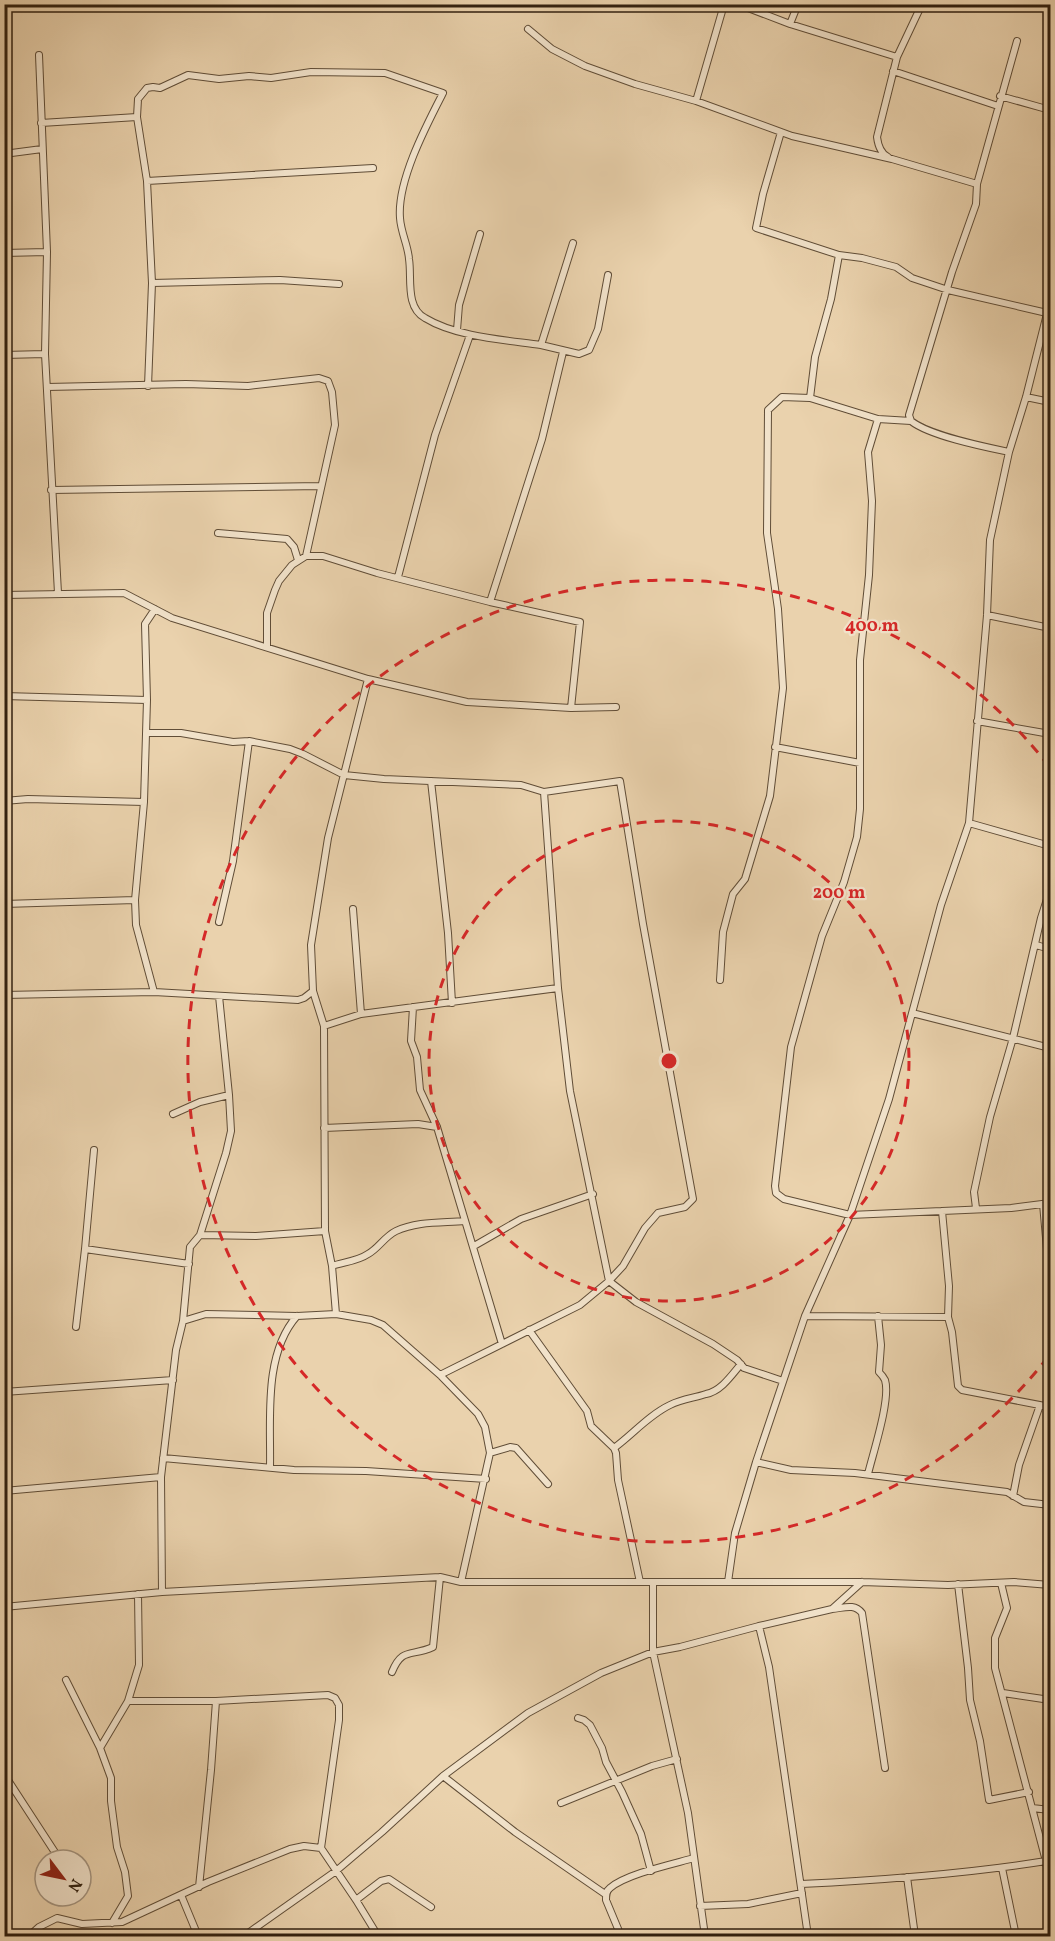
<svg xmlns="http://www.w3.org/2000/svg" width="1055" height="1941" font-family="Vollkorn,serif">
<rect width="100%" height="100%" fill="#ead2ad"/>
<filter id="stains"><feTurbulence type="fractalNoise" baseFrequency=".00333" numOctaves="4"/><feColorMatrix values="0 0 0 0 .2 0 0 0 0 .09 0 0 0 0 .02 0 0 0 .5 -.17"/></filter>
<radialGradient id="worn" r=".72"><stop offset=".6" stop-color="#630" stop-opacity="0"/><stop offset="1" stop-color="#630" stop-opacity=".3"/></radialGradient>
<g fill="none" stroke-linecap="round" stroke-linejoin="round">
<g stroke="#604d37" stroke-width="8">
<path id="minor" d="M712 4 723 8H748L790 24 897 57 877 137C878 145 880 153 888 157
M790 24 798 4
M528 29 552 49 585 66 635 84 696 101 792 136 892 159 977 184
M39 55 47 252 45 354 58 593
M897 57 922 4
M893 71 998 106
M1000 96 1050 110
M696 101 723 8
M41 123 137 117
M781 132 763 194 756 228 839 255
M4 154 42 149
M147 181 373 168
M573 243 541 345 579 354 589 350 598 329 608 275
M4 253 47 252
M152 283 280 280 339 284
M457 330 459 305 480 234
M4 355 45 354
M148 386 152 283 147 181 137 117 138 99 147 88 153 87 160 88 188 75 219 79 249 76 271 78 311 72 385 73 443 93C426 126 397 181 400 218 401 233 408 245 409 259 412 278 405 307 425 318 456 337 506 340 541 345
M47 387 186 384 248 386 319 378 328 381 332 392 335 425 306 556
M1026 397 1050 402
M878 419 810 398 815 357 831 299 839 255 862 258 896 267 912 278 948 290 1047 313
M911 421 878 419 868 452 872 501 869 575 860 660V809L857 837 844 882 822 936 791 1047 775 1186 776 1193 784 1199 850 1215 1011 1208 1050 1203
M1009 452C985 447 930 436 911 421L909 415 952 272 976 204 977 184 1017 41
M51 490 321 486
M218 533 287 539 294 547 298 560
M398 577 435 435 470 335
M4 595 124 593 172 618 368 679 467 702 571 708 616 707
M490 602 542 439 563 352
M987 615 1050 628
M267 647V613L275 590 279 581 292 565 306 556H323L377 573 490 602 580 622 571 708
M4 696 147 700
M977 721 1050 734
M146 733H181L233 742 249 741 290 749 303 754 344 775 384 779 521 785 544 792 620 781 643 924 693 1199 685 1207 658 1213 645 1228 623 1266 609 1281 580 1305 440 1375
M775 747 860 763
M431 781 448 933 452 1003
M544 792 558 988 570 1091 609 1281 636 1302 713 1344 737 1360 744 1368 783 1381
M4 801 28 799 144 802
M969 823 1050 846
M4 904 135 900
M353 909 361 1014
M219 922 233 861 249 741
M1036 945 1050 949
M720 980 723 932 733 894 745 879 770 796 783 688 778 609 767 533 768 410 782 397 810 398
M154 992 136 925 135 900 144 802 147 700 145 624 155 609
M4 995 154 992 298 1000 304 998 313 991
M413 1007 411 1041 417 1057 420 1090 437 1127 502 1344
M912 1013 1050 1048
M324 1026 361 1014 558 988
M173 1114 200 1102 229 1095
M324 1128 418 1124 437 1127
M1043 1204 1050 1283
M976 1208 974 1192 990 1117 1013 1038 1041 918 1050 890
M942 1211 949 1286 948 1317 952 1332 958 1386 962 1390 1050 1407
M200 1235 256 1236 325 1231
M474 1246 521 1219 593 1194
M85 1249 94 1150
M332 1266C344 1262 358 1261 368 1254 379 1248 384 1237 396 1231 417 1221 442 1223 465 1221
M336 1314 332 1266 325 1231 324 1026 313 991 311 945 328 838 368 679
M805 1316 948 1317
M183 1321 206 1314 297 1316 336 1314 371 1320 383 1325 440 1375 478 1414 485 1427 490 1453 461 1582
M76 1327 85 1249 189 1264
M529 1330 587 1411 591 1426 614 1448 616 1453 618 1480 640 1582
M4 1392 173 1380
M614 1448C633 1434 649 1415 670 1405 682 1399 694 1398 706 1394 721 1391 731 1376 741 1364
M490 1453 510 1447 516 1448 548 1484
M163 1458 294 1470 366 1471 486 1479
M756 1462 791 1470 855 1473 1007 1492 1024 1502 1050 1505
M270 1467C271 1420 263 1354 297 1316
M868 1474C873 1453 891 1399 885 1380 884 1378 881 1374 879 1372L881 1345 878 1316
M4 1491 161 1477
M1013 1496 1019 1465 1040 1405
M653 1582V1652L688 1813 705 1936
M728 1582 735 1533 756 1462 805 1316 850 1215 889 1099 941 905 969 823 987 615 990 540 1009 452 1026 397 1050 302
M1001 1583 1007 1608 995 1638V1668L1046 1861 1050 1886
M958 1584 968 1668 970 1700 980 1741 989 1800 1029 1792
M162 1592 161 1477 176 1350 183 1321 190 1247 200 1235 226 1153 231 1131 229 1095 219 996
M4 1607 162 1592 440 1577 461 1582H862L948 1585 1014 1582 1050 1585
M832 1609C844 1608 854 1603 862 1613L885 1768
M759 1626 769 1667 808 1936
M392 1672C402 1647 411 1657 433 1647L440 1577
M66 1680 100 1748
M1003 1693 1050 1700
M128 1701H216L328 1695 335 1698 339 1705V1720L321 1848
M578 1718 584 1720 590 1725 602 1748 606 1762 622 1792 641 1834 651 1871
M4 1774 58 1857
M443 1776 515 1832 605 1894
M561 1803 652 1766 677 1759
M1032 1808 1050 1810
M1002 1868 1016 1936
M907 1877 915 1936
M801 1884C883 1880 965 1874 1046 1861
M199 1887 211 1770 216 1701
M181 1895 198 1936
M356 1900 381 1881 389 1879 431 1907
M700 1906 748 1904 802 1893
M112 1923 128 1896 125 1872 117 1847 111 1801V1778L100 1748 128 1701 139 1665 138 1594
M29 1936 39 1927 57 1918 82 1924 122 1922 208 1882 290 1849 304 1846 321 1848 356 1900 378 1936
M244 1936 336 1871 382 1832 443 1776 528 1713 601 1673 653 1652 680 1647 759 1626 832 1609 862 1582
M621 1936 606 1900C606 1895 606 1891 610 1888 626 1874 673 1864 694 1858"/>
</g>
<use href="#minor" stroke="#f1e2ca" stroke-width="6"/>
</g>
<g fill="none" stroke="#d62828" stroke-width="3" stroke-dasharray="10 8">
<circle cx="669" cy="1061" r="240"/>
<path d="M1048 1357A481 481 0 1 1 1048 765"/>
</g>
<circle cx="669" cy="1061" r="9" fill="#d62828" stroke="#f1e2ca" stroke-width="3"/>
<g font-size="18" text-anchor="middle" font-weight="bold" fill="#d62828" stroke="#f1e2ca" stroke-width="4.5" stroke-linejoin="round" paint-order="stroke">
<text x="872" y="631">400 m</text>
<text x="839" y="898">200 m</text>
</g>
<rect width="1055" height="1941" fill="none" stroke="#ead2ad" stroke-width="24"/>
<rect x="6" y="6" width="1043" height="1929" fill="none" stroke="#322110" stroke-width="3"/>
<rect x="12" y="12" width="1031" height="1917" fill="none" stroke="#322110" stroke-width="1.5"/>
<g transform="translate(63 1878) rotate(122)"><circle r="28" fill="#f1e2ca" stroke="#a59580" stroke-width="1.5"/>
<path d="M0-4.5L10 22L0 15L-10 22Z" fill="#8f2418"/>
<text y="-9" font-size="16" font-weight="bold" text-anchor="middle" fill="#322110">N</text>
</g>
<rect width="100%" height="100%" filter="url(#stains)"/>
<rect width="100%" height="100%" fill="url(#worn)"/>
</svg>
